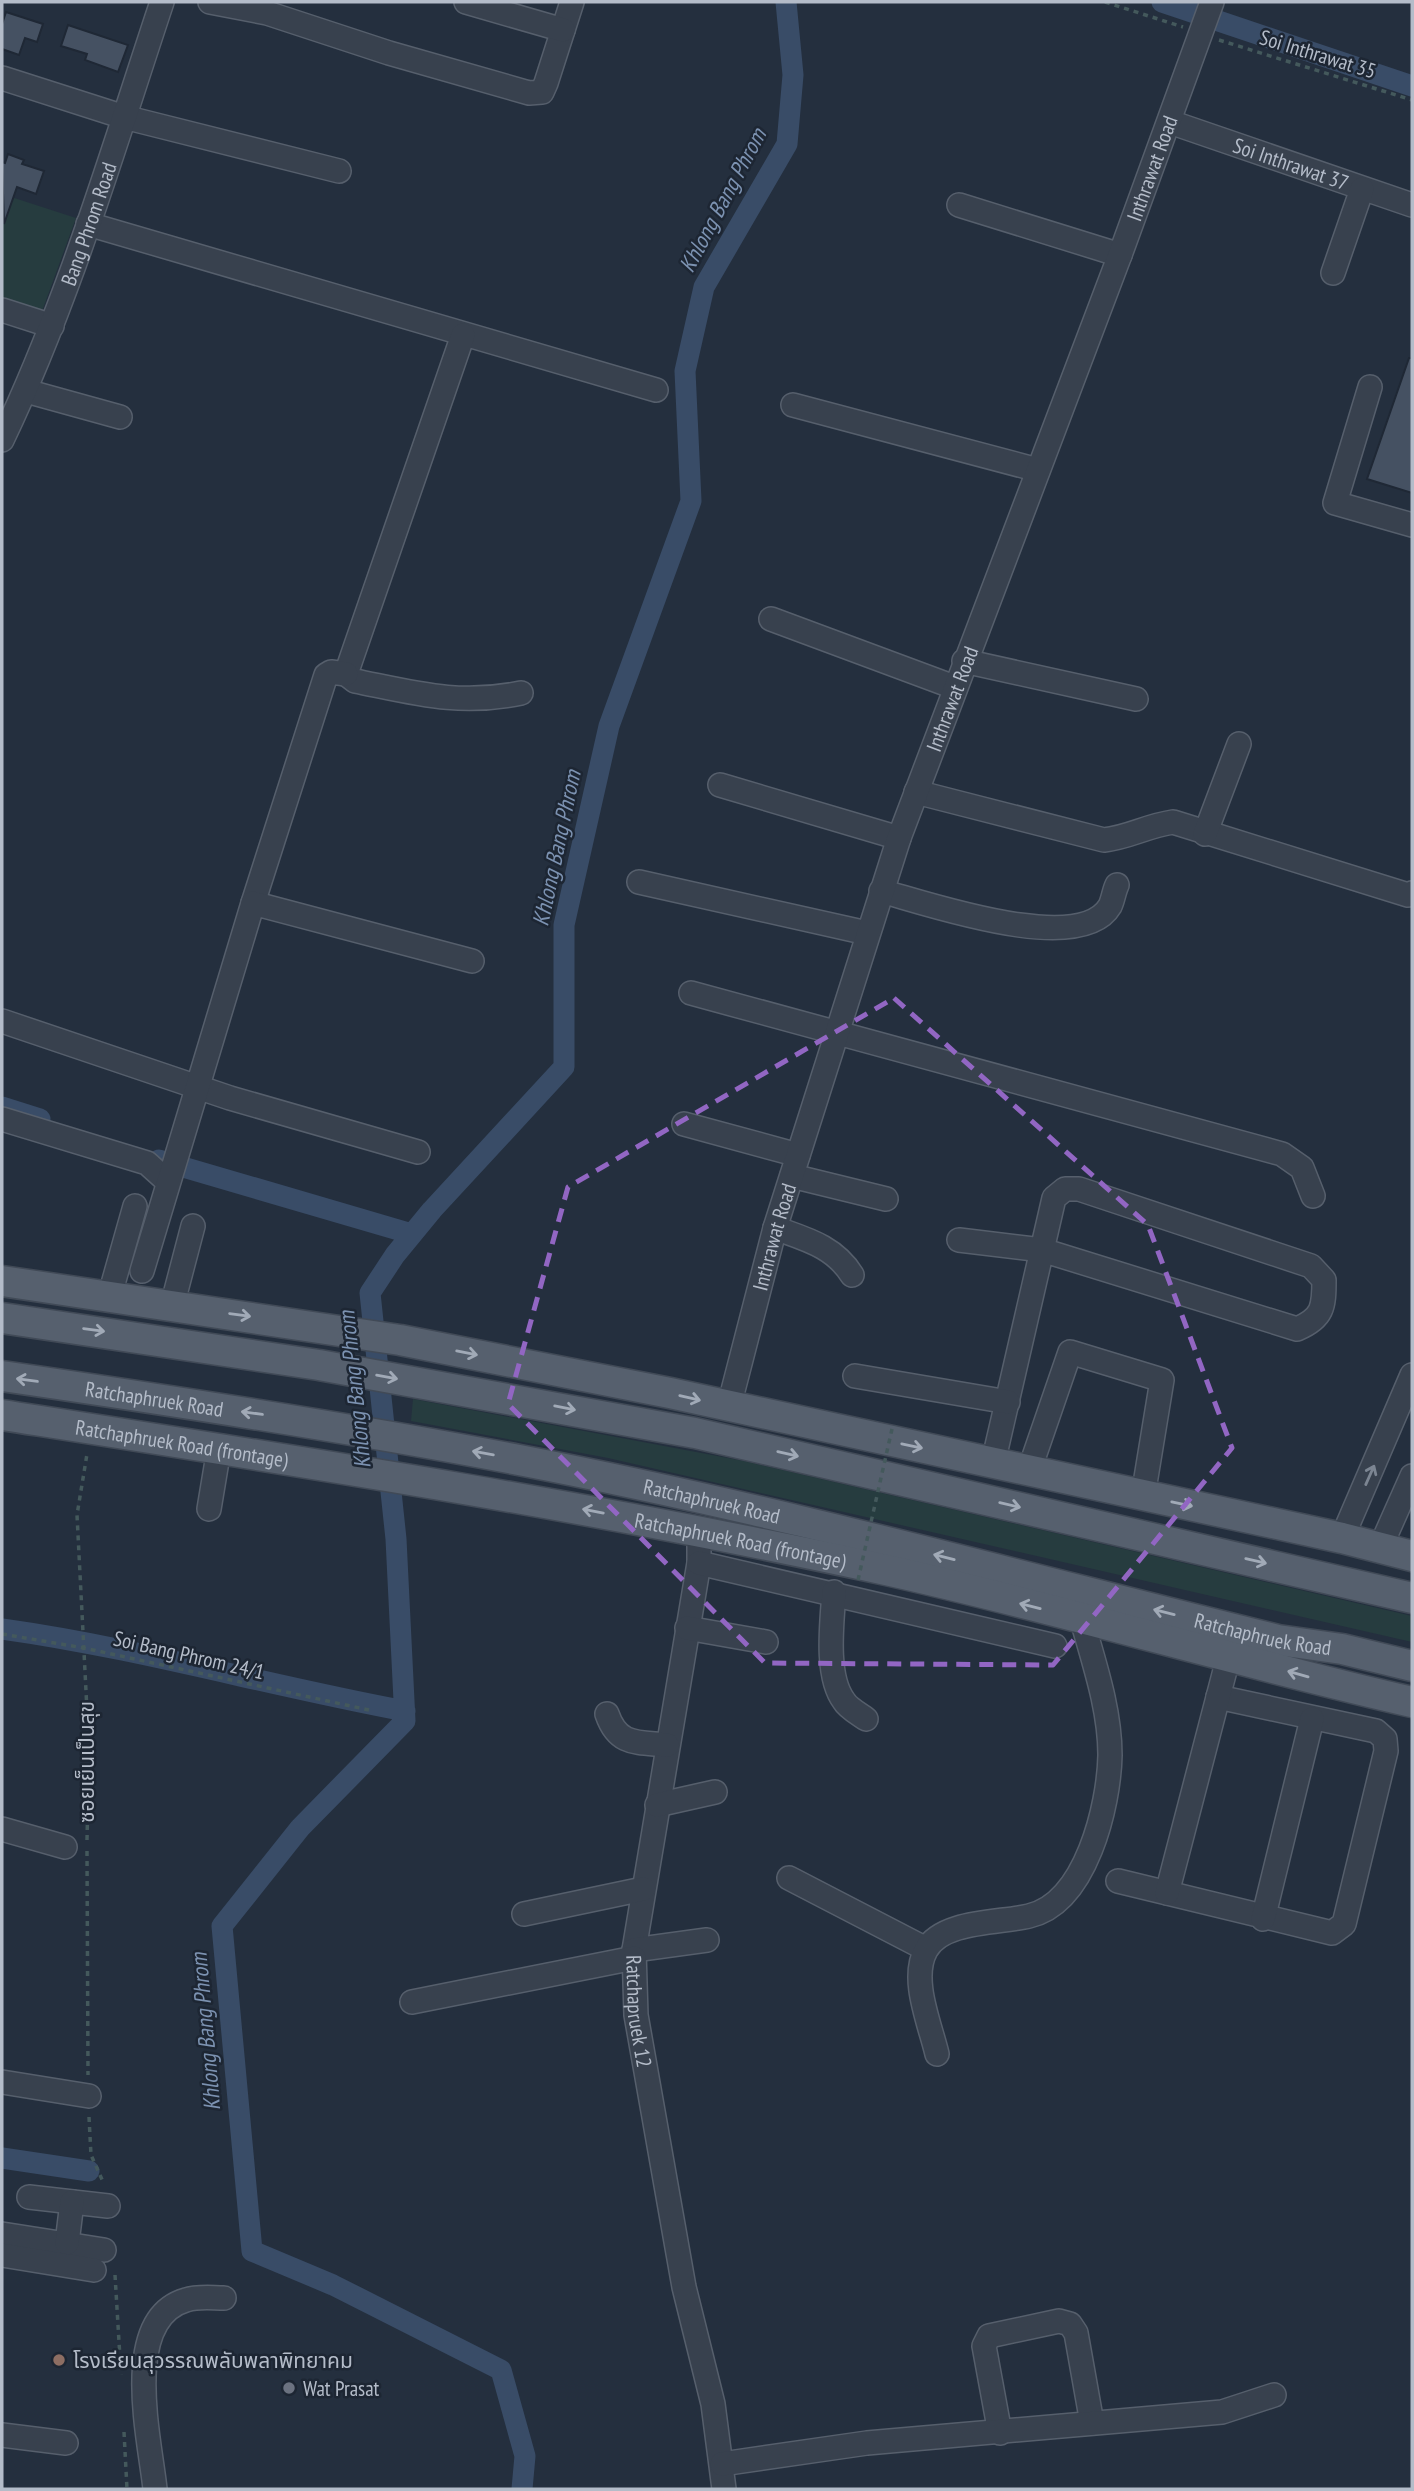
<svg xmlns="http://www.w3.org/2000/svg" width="1414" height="2491" font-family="'PT Sans Narrow','Noto Sans Thai',sans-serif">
<rect width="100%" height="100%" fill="#242f3e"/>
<path fill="#263c3f" d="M2 194 76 218 41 314 2 301Z
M413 1399 744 1461 1412 1616V1642L608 1458 411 1421Z"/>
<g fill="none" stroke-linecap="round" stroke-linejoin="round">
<path stroke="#394c67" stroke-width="21" d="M1162 2 1412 86
M2 1107 40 1119
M159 1160 412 1234
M2 1629C138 1648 270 1686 405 1711
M2 2158 89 2171
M522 2489 525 2456 501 2370 333 2285 252 2251 222 1926 300 1828 405 1721 396 1539 370 1293 395 1255 432 1210 564 1067V925L609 726 691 501 685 371 704 287 787 144 793 75 786 2"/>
</g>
<path fill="#455162" stroke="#1f2835" stroke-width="2" d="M6 12 43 24 37 42 25 38 19 55 2 49V24Z
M68 25 128 45 118 72 85 60 87 54 61 46Z
M8 154 24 160 22 164 44 171 36 194 17 187 4 224 2 162 5 163Z
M1409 358H1412V493L1367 479Z"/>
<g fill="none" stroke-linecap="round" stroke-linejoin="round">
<g stroke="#565f6c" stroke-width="26">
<g id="minor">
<path d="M210 2 267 13 389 53 529 93 542 92 546 83 572 2"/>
<path d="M466 2 563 30"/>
<path d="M2 78 124 117 339 171"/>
<path id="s1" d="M1170 122 1412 205"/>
<path d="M959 205 1120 255"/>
<path d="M88 224 656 390"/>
<path d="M1333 273 1362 189"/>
<path d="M2 310 52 326"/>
<path d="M463 335 346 674 355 681C415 693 459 706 521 693"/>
<path d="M1370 387 1335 503 1412 525"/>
<path d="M26 391 120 417"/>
<path d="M793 405 1038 470"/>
<path id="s2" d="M2 440C69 300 113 149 162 2"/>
<path d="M771 619 954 687"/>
<path d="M964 661 1136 699"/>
<path d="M720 785 899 838"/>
<path d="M916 792 1104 840C1130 837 1146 826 1173 822L1408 895 1412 893"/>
<path d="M1205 834 1239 744"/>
<path d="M639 882 867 933"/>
<path d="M881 891C926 903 1080 957 1110 906 1113 900 1114 891 1117 885"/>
<path d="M253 903 326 675 331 672 346 674"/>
<path d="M691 993 1282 1154 1302 1168 1313 1196"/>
<path d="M2 1021 230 1098 418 1152"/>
<path d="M2 1119 147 1163 167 1181"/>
<path d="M684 1124 798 1155"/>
<path d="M792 1176 886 1199"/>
<path d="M775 1228C805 1239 834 1246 852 1275"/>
<path d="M959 1240 1042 1250 1297 1329C1323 1318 1324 1307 1324 1280L1311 1266 1079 1189H1065L1054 1198 993 1463"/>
<path d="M142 1271 253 903 472 961"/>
<path d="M109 1298 135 1206"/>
<path d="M172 1306 193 1226"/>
<path d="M855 1376 1008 1402"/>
<path id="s3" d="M729 1406 775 1228 899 838 1120 255 1212 2"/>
<path d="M1029 1471 1070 1352 1162 1380 1143 1496"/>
<path d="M209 1509 219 1449"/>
<path id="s4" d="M699 1531V1563L634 1950 636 2015 684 2287 713 2404 724 2489"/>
<path d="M1342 1538 1412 1375"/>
<path d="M1380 1548 1412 1476"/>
<path d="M699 1563 1055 1646"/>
<path d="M834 1592C832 1622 825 1676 844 1701 848 1708 859 1714 866 1719"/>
<path d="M687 1628 766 1642"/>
<path d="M607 1714C618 1746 637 1742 667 1745"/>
<path d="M657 1805 715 1792"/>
<path d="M2 1829 65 1847"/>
<path d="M789 1878 926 1949"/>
<path d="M1118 1881 1332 1933 1344 1924 1386 1751 1385 1739 1376 1731 1218 1697"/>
<path d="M1167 1893 1229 1655"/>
<path d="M524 1914 643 1889"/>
<path d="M1263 1919 1312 1719"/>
<path d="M634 1950 707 1940"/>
<path d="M412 2002 634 1958"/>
<path d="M937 2054C930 2024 910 1979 926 1950 942 1920 1001 1923 1029 1916 1086 1903 1109 1806 1110 1755 1110 1709 1094 1663 1082 1620"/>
<path d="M2 2082 89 2096"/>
<path d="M29 2197 108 2206"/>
<path d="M2 2234 104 2250"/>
<path d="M67 2243 72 2202"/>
<path d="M2 2255 94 2270"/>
<path d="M1000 2433 984 2346 989 2336 1059 2321 1070 2324 1076 2333 1092 2423"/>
<path d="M2 2435 66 2443"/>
<path d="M722 2464 867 2443 1222 2412 1274 2395"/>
<path d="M155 2489C150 2440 120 2319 186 2300 198 2296 212 2298 224 2298"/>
</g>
</g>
<g stroke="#414a57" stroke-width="33">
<g id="major">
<path d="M2 1281 400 1340 670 1393 1342 1538 1412 1556"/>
<path d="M2 1318 319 1365 695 1433 1412 1598"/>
<path id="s5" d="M2 1376C175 1401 347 1427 519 1460 775 1509 1026 1578 1278 1640L1342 1649 1412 1666"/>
<path id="s6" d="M2 1415C298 1461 593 1506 886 1570 1062 1609 1236 1662 1412 1702"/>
</g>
</g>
<path stroke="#44595c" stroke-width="3.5" stroke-dasharray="5 5" stroke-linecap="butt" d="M1105 2 1183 27
M1219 40 1412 100
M2 1634 84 1648 369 1710
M87 1840 89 1750 77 1515 87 1454
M87 1851 88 2075
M89 2117 91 2155 104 2184
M115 2275 121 2375
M124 2432 127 2489"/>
<use href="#minor" stroke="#38414e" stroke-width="23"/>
<use href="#major" stroke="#56606e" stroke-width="30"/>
<path stroke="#44595c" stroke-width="3.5" stroke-dasharray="5 5" stroke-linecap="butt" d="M858 1580 892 1429"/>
</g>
<defs><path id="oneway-shaft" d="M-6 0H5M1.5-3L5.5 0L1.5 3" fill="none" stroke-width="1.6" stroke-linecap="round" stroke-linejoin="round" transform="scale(1.75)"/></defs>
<g stroke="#a1aab7">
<use href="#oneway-shaft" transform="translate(240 1315) rotate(8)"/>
<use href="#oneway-shaft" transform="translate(94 1330) rotate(8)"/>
<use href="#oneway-shaft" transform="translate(467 1353) rotate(11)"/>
<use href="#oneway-shaft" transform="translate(387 1377) rotate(10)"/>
<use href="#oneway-shaft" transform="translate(27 1380) rotate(-172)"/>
<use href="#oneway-shaft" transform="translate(690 1398) rotate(13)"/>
<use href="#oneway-shaft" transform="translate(565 1408) rotate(11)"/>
<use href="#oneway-shaft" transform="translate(252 1413) rotate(-172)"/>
<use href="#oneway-shaft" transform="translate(912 1446) rotate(12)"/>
<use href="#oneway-shaft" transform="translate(483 1453) rotate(-170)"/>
<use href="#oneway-shaft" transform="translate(788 1454) rotate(13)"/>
<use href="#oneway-shaft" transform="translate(1182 1504) rotate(12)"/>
<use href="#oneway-shaft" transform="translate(1010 1505) rotate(13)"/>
<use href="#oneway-shaft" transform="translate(593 1511) rotate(-169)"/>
<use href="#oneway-shaft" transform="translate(944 1557) rotate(-166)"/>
<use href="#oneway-shaft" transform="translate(1256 1561) rotate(13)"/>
<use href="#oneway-shaft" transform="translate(1030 1606) rotate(-166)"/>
<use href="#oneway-shaft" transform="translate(1164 1612) rotate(-166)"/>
<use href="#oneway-shaft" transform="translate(1298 1674) rotate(-164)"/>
</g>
<use stroke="#7c8592" href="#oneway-shaft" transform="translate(1370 1475) rotate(-66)"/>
<path fill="none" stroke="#9266c3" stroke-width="5" stroke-dasharray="14 9" stroke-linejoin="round" d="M894 998 1148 1225 1232 1448 1053 1665 765 1663 508 1404 568 1187Z"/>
<circle fill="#8d6e63" stroke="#1d2633" stroke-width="2.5" cx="59" cy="2360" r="7"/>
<circle fill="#6b7280" stroke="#1d2633" stroke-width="2.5" cx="289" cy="2388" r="7"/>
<g text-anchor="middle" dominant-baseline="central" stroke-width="5" stroke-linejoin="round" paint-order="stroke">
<g font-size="21" fill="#b4bcc9" stroke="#1d2633">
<text transform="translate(1318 54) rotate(17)">Soi Inthrawat 35</text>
<text stroke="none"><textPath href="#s1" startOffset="128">Soi Inthrawat 37</textPath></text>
<text stroke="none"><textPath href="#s3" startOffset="1309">Inthrawat Road</textPath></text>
<text stroke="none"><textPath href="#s2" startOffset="233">Bang Phrom Road</textPath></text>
<text stroke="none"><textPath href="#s3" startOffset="742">Inthrawat Road</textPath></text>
<text stroke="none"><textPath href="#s3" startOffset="175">Inthrawat Road</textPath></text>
<text stroke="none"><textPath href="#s5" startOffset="154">Ratchaphruek Road</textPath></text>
<text stroke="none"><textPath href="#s6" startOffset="182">Ratchaphruek Road (frontage)</textPath></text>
<text stroke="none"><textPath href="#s5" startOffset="721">Ratchaphruek Road</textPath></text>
<text stroke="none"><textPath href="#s6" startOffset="749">Ratchaphruek Road (frontage)</textPath></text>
<text stroke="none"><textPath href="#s5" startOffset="1288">Ratchaphruek Road</textPath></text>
<text transform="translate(189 1655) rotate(13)">Soi Bang Phrom 24/1</text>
<text transform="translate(86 1762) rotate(-90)">ซอยเย็นเป็นสุข</text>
<text stroke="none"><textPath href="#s4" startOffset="486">Ratchapruek 12</textPath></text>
</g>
<g font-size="21" fill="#b4bcc9" stroke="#1d2633" text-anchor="start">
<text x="73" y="2360">โรงเรียนสุวรรณพลับพลาพิทยาคม</text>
<text x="303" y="2388">Wat Prasat</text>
</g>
<g font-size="23" font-style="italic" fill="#7c92b1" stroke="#1d2633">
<text transform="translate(722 200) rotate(-62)">Khlong Bang Phrom</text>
<text transform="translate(556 848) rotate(-78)">Khlong Bang Phrom</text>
<text transform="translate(354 1390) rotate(-96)">Khlong Bang Phrom</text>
<text transform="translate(205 2032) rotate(-95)">Khlong Bang Phrom</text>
</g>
</g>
<rect width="1414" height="2491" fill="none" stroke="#b4bcc9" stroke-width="7"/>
</svg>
